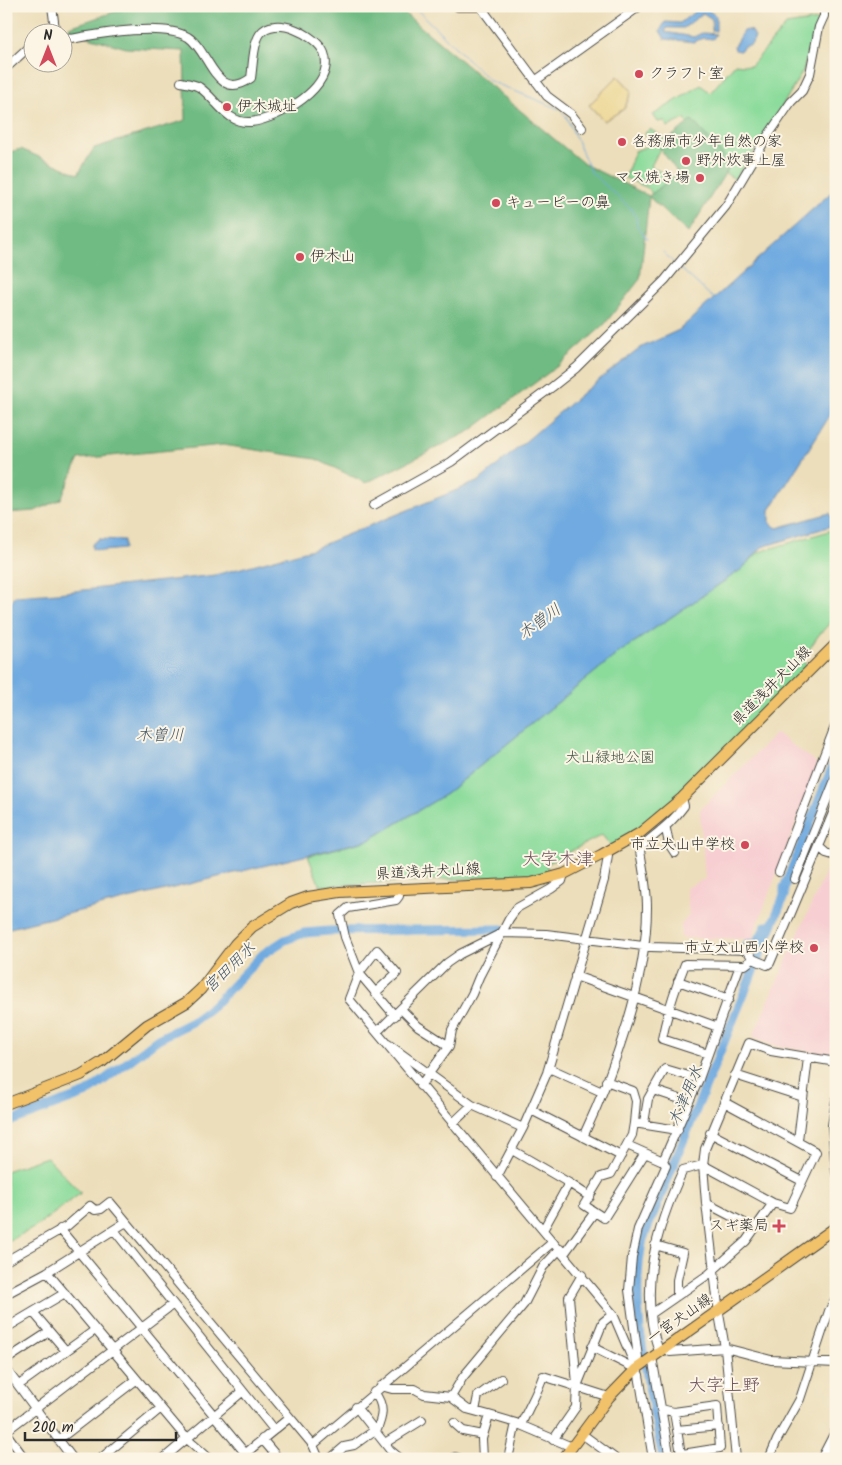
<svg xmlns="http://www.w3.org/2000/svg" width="842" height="1465" font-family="Kalam,'Klee One',sans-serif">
<rect width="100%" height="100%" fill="#fcf5e5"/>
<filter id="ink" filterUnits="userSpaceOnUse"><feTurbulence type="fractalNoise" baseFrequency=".02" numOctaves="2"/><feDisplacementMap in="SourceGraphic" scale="10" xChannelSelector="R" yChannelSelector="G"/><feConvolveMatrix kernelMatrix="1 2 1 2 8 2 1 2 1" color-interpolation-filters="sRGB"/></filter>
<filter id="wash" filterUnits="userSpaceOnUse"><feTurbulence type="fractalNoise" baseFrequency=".0096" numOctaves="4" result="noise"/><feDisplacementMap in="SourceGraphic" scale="20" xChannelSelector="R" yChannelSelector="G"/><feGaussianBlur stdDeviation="1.12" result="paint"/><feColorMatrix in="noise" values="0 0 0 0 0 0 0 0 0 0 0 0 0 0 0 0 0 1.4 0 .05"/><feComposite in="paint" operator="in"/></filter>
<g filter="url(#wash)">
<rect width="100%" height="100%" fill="#ecdeba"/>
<path fill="#f7cfd2" d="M776 733 818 764 752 939 681 938V925L689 915 686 888 705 879 700 810Z
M831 860 836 861V1056L772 1045 753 1036Z"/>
<path fill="#8bdb9b" stroke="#5b8363" d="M818 20 803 71 765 135 735 179 701 159 696 140 685 119 668 127 664 121 658 122 653 115 701 85 710 93 735 64 751 66 786 25Z
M650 129 665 139 651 166 679 183 656 200 648 188 625 178 635 151 650 145 645 133Z
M836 529V616L818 636 803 659 809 672 706 773 613 849 602 835 546 864 550 874 320 886 308 856 369 840 446 794 617 654 742 569 759 552Z
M47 1157 81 1193 34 1228 6 1242V1171Z"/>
<path fill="#70bb83" stroke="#4e7357" d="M132 6H378L403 12 584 164 649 196 678 173 659 147 692 120 731 164 688 233 649 197 640 279 604 325 559 365 470 431 366 483 316 459 223 445 79 459 61 499 35 511 6 513V153L21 149 78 174 94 148 186 120 184 51 126 48 71 32 69 27Z"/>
<path fill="#eeda9e" stroke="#8c8264" d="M618 76 632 91 624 109 604 121 589 105Z"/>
<path fill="#6faae0" stroke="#4d6a86" d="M702 6 716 16V31H712V19L703 13 684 28H667L665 32 694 37 702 33 716 34 713 39 703 38 694 42 665 39 660 31 665 22 680 23Z
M747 30 752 31 755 37 751 45 744 46 740 51 735 50 734 46 743 31Z
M836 188V406L770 510V523L777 528 830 513 835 525 762 547 742 569 617 654 446 794 369 840 6 929V609L15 596 57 593 215 575 312 549 479 481 587 389 642 347 679 330Z
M99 539 124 540V549L102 551 92 549V544Z"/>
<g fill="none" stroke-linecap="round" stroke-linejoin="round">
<path stroke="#6faae0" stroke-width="1" d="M413 6 490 81 559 109
M562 112 566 116 591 172 631 209 636 217 637 226 647 239
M663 252 675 264
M680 268 714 299"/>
<path stroke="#6faae0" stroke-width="9" d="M747 944 757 943 766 926
M6 1123 87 1093 158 1039 192 1022 213 1006 263 954 285 940 304 933 329 931 502 929
M663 1459C651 1390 627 1307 643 1239L784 896V888L836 758"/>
</g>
</g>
<g filter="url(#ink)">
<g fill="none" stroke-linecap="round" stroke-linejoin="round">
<g stroke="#484640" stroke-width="10">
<path id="minor" d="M52 6 55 29 58 32
M480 6 547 96 571 114 582 128
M62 37 71 39C99 34 162 22 188 37 210 51 216 104 251 78 253 66 253 44 260 34 274 14 317 35 324 53 337 87 278 119 251 122 226 124 217 99 199 87 194 84 187 83 181 82
M6 68 32 44
M535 81 640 6
M374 505 451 462 552 387 576 368 665 280 726 206 767 137 791 102 802 91 810 74 819 27 824 16V6
M666 829 669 844 675 853
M819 847 826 853 836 856
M779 872 836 724
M795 879 836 777
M399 889V896L396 900 348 908 340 915 345 937 359 973 349 999 613 1314 639 1375 653 1459
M753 959 767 965 770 963 836 806
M575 976 718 1027
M678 981 729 999
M375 993 397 973 377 950 359 973 395 1016
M401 1009 418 1026 449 1046
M377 1032 447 963 460 954 502 933 546 934 651 947 747 950 753 959 745 965 685 964C675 989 667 1013 662 1039L708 1054
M388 1044 472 1105 523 1128
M549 1068 602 1092
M735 1075 803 1097
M606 1081 633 1091 636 1101 634 1123
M420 1086 449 1046 452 1030 472 994 479 977 509 919 517 908 551 889 562 881 564 874
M653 1090 689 1102
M836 1100 832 1126 836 1173
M531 1110 621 1156
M644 1123 648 1099 665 1069 699 1079
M452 1124 472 1105
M710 1133 802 1181
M583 1137C614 1071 647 981 647 907 647 888 643 869 640 851L642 846C658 832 671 824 684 806L682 798
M798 1140 808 1058
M627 1145 663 1161
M512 1150 569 1183 590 1197
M645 1153 604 1218 584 1205 601 1177 611 1174 632 1135 634 1123 678 1130
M497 1177 523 1128 547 1073 604 880 608 856 607 852
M706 1203 754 1228
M60 1229 250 1459
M114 1230 274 1430
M543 1230 569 1183
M655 1245 683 1253 677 1280V1296
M564 1254 594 1213
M6 1261 67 1226 90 1206 95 1210 101 1209 110 1202 313 1445 319 1459
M47 1272 187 1439 210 1459
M6 1294 47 1272 126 1222
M33 1312 66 1351
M651 1314 709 1274 746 1241 773 1203
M6 1328 65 1293
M592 1347 636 1369
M666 1348 670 1352 725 1348 771 1360 836 1363
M659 1352C638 1289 656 1228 683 1170L703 1165 773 1203 790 1208 816 1152 724 1102
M652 1357 670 1459
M6 1360 49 1332
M636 1367 638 1357 629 1290 632 1257 638 1229 666 1166 663 1161 699 1079 740 965
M6 1369 73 1459
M577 1384 569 1297 582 1275
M19 1385 95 1330
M381 1386 392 1389H415L424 1394 451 1397 467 1409 489 1415
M374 1392C385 1406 383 1416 376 1432
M451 1397 463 1377 524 1304 543 1267 560 1249
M356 1407 390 1450 401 1459
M661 1409 674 1412 681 1454
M475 1411 478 1396 501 1379
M454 1423 463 1431 483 1435
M518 1424 572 1447
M521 1425C528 1408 537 1394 543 1376L609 1397
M677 1430 719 1426
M6 1431 172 1305
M6 1433 25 1459
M582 1434 616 1459
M262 1439 279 1459
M58 1440 136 1380
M553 1440 576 1407 577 1386 603 1322 613 1314
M385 1443 422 1420
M313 1445 553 1242
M246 1453 289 1418
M670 1456 720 1448 717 1406 674 1412
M100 1459 161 1408
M163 1459 242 1392
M330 1459 344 1447 354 1445 375 1430
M454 1459 455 1457 461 1459
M483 1459 482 1439 489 1415 516 1423 508 1459
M736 1459 725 1348 719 1314 706 1203 703 1165 705 1149 749 1043 771 1051 836 1062
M769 1459 777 1440 800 1399 829 1311 836 1298
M821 1459 836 1430"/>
</g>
<g stroke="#484640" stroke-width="12">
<path id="major" d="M458 6H488
M6 1104 81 1075 102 1062 147 1025 187 1002 201 989 235 944 252 927 291 903 308 897 340 892 531 883 564 874 601 855 640 833 682 798 836 644
M563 1459 609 1397 636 1369 836 1227"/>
</g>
<use href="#minor" stroke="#fff" stroke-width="8"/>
<use href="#major" stroke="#f2c26a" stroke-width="10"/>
</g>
</g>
<g fill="#d1495b" stroke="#fcf5e5" stroke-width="2">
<circle cx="639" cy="74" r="5"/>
<circle cx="227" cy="107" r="5"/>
<circle cx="622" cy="142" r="5"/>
<circle cx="686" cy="161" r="5"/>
<circle cx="700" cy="178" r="5"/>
<circle cx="496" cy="203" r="5"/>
<circle cx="300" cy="257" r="5"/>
<circle cx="745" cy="845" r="5"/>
<circle cx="814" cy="948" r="5"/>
<path d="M776.5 1218.5h5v5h5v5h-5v5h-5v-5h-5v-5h5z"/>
</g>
<g text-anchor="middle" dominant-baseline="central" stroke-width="4" stroke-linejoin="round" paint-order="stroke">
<g font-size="15" fill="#2b2b2b" stroke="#fcf5e5" text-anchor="start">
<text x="649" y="74">クラフト室</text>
<text x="237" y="107">伊木城址</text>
<text x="632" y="142">各務原市少年自然の家</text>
<text x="696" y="161">野外炊事上屋</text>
<text x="690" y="178" text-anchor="end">マス焼き場</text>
<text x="506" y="203">キューピーの鼻</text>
<text x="310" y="257">伊木山</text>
<text x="735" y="845" text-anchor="end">市立犬山中学校</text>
<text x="804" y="948" text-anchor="end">市立犬山西小学校</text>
<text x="769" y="1226" text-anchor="end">スギ薬局</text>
</g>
<g font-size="15" fill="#2b2b2b" stroke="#fcf5e5">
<text transform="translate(772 686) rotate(-45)">県道浅井犬山線</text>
<text transform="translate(428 872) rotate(-3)">県道浅井犬山線</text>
<text transform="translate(680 1319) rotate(-35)">一宮犬山線</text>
</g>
<g font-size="15" fill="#435747" stroke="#fcf5e5">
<text x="610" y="758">犬山緑地公園</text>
</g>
<g font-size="16" font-style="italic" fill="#43576a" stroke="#fcf5e5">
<text transform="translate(540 622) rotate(-36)">木曽川</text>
<text x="160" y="735">木曽川</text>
<text transform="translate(230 968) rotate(-44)">宮田用水</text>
<text transform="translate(686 1096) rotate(-67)">木津用水</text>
</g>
<g font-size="18" fill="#6d525d" stroke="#fcf5e5">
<text x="558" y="860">大字木津</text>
<text x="724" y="1386">大字上野</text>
</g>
</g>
<rect width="842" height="1465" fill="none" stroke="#fcf5e5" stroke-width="25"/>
<g transform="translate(48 48)"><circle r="24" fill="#fcf5e5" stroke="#a8a49b"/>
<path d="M0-4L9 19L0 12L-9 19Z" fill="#d1495b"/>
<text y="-8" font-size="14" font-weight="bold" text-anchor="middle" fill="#2b2b2b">N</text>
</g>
<path d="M25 1432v8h151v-8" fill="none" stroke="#2b2b2b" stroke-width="2.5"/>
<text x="32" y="1432" font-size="15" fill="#2b2b2b" stroke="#fcf5e5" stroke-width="4" paint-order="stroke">200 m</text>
</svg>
